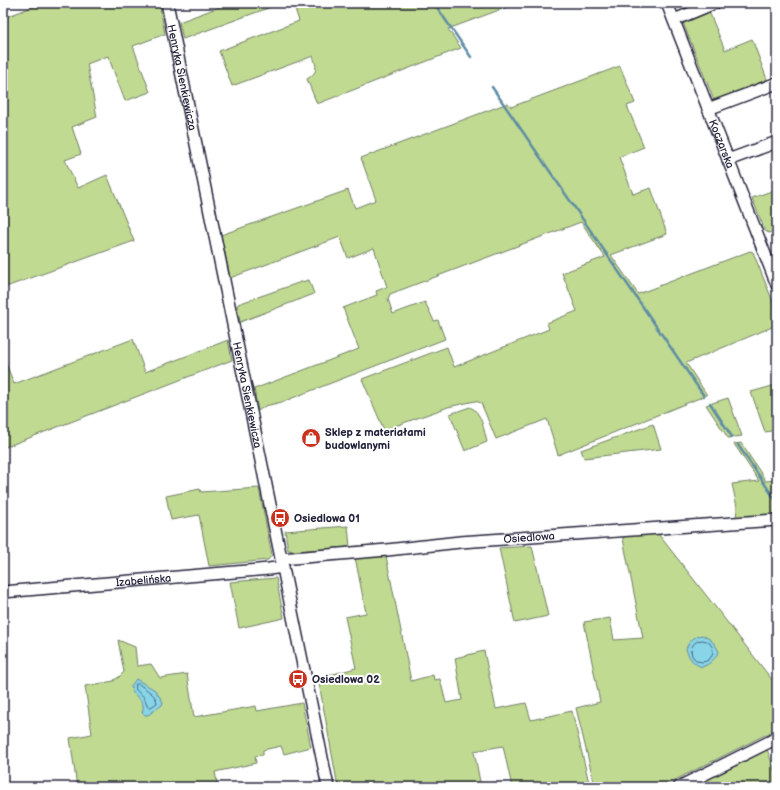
<svg xmlns="http://www.w3.org/2000/svg" width="780" height="790" font-family="'Balsamiq Sans',sans-serif">
<rect width="100%" height="100%" fill="#fff"/>
<filter id="ink" filterUnits="userSpaceOnUse"><feTurbulence type="fractalNoise" baseFrequency=".025" numOctaves="2"/><feDisplacementMap in="SourceGraphic" scale="8" xChannelSelector="R" yChannelSelector="G"/><feConvolveMatrix kernelMatrix="1 2 1 2 8 2 1 2 1" color-interpolation-filters="sRGB"/></filter>
<g filter="url(#ink)">
<path fill="#c0da91" stroke="#717e66" d="M43 3H159L165 34 133 46 150 92 125 101 108 56 87 64 97 117 72 127 81 154 65 160 78 188 107 175 134 241 3 288V18Z
M230 3H282L183 39 179 22Z
M293 3H518L448 29 461 48 317 104 307 79C318 72 317 68 313 56L232 86 219 51 299 21Z
M708 9 725 50 752 39 768 82 715 103 682 20Z
M620 66 635 103 627 106 644 147 619 157 633 194 651 188 667 234 611 255 638 294 750 251 753 252 777 312V325L686 363 707 395 558 455 547 419 496 439 481 403 475 401 448 407 384 430 362 379 447 347 454 367 549 329 547 323 577 311 562 273 605 257 581 222 390 294 388 299 393 314 425 302 434 321 438 320 445 339 282 402 265 406 258 411 254 389 359 349 343 308 377 295 376 291 387 287 374 248 348 258 340 237 230 278 221 235 348 190 355 208 376 200 361 158 508 103 511 107Z
M777 189V230L769 233 765 231 752 198Z
M309 280 314 294 240 322 237 306 238 304 301 282Z
M133 339 145 372 228 340 232 360 3 448V356L14 384Z
M776 385 777 388V430L765 432 751 392Z
M728 398 742 436 728 438 706 405Z
M470 407C482 412 484 431 487 442L465 451 450 414Z
M653 424 661 449 584 458 581 450Z
M741 443 766 481 777 480V517L736 519 737 507 732 484 759 481 734 444Z
M259 488 272 555 268 560 209 566 199 515 171 520 166 496 200 489 201 492Z
M348 526 350 547 296 551 288 550 285 531Z
M656 531 777 686V729L673 781 663 787H595L576 708 600 702 584 622 610 618 614 640 643 638 622 534Z
M532 546 548 616 515 623 499 548Z
M386 556 411 681 433 675 434 680 440 679 446 703 462 700 455 658 484 651 496 709 526 703 531 720 572 711 590 787H512L503 746 474 751 481 787H338L318 678 356 668 345 617 366 613 355 557Z
M276 578 284 618 239 628 230 582Z
M118 640 135 647 137 666 151 664 160 678 187 674 194 717 256 706 257 711 302 703 311 747 284 754 281 746 263 750V755L255 756 256 763 215 772 218 787H77L70 738 92 734 85 686 114 681V680L119 677 124 672Z
M767 749 777 777V787H689Z"/>
<path fill="#88d4e8" stroke="#5f8da3" d="M702 635C711 639 715 643 719 652 714 660 710 664 702 667 693 664 689 658 686 649 689 641 693 637 702 635Z
M136 679 155 690 163 702 162 705 148 715H145L142 713C146 702 139 699 132 692L131 686Z"/>
<g fill="none" stroke-linecap="round" stroke-linejoin="round">
<path stroke="#4b6980" stroke-width="1" d="M691 651a11 11 0 1 1 22 0a11 11 0 1 1-22 0Z
M136 684H139C146 690 156 694 157 703L151 707H148L144 697 136 690Z"/>
<path stroke="#5f8da3" stroke-width="2.5" d="M434 3 471 57
M492 87 704 396
M710 403 732 437
M738 445 777 502"/>
<g stroke="#22223b" stroke-width="14">
<g id="minor">
<path id="s1" d="M167 3 328 787"/>
<path id="s2" d="M667 3 777 285"/>
<path d="M674 20 715 3"/>
<path d="M708 109 777 83"/>
<path d="M728 160 777 142"/>
<path id="s3" d="M281 559 387 550 460 542 777 520"/>
<path id="s4" d="M3 592 269 569 283 567"/>
<path d="M679 787 777 738"/>
</g>
</g>
<use href="#minor" stroke="#fff" stroke-width="11"/>
</g>
</g>
<defs>
<g id="shop-disc" transform="scale(1)"><circle r="9.5" fill="#c8321e" stroke="#fff"/><path d="M-5-2.5h2.3a2.7 3.5 0 0 1 5.4 0H5L5.5 6h-11ZM-1.5-2.5h3a1.5 2.3 0 0 0-3 0Z" fill="#fff"/></g>
<g id="bus-disc" transform="scale(1)"><circle r="9.5" fill="#c8321e" stroke="#fff"/><path d="M-5-6H5V4H4V6H2V4H-2V6H-4V4H-5ZM-3.5-4V0h7V-4ZM-3.5 1.2v1.5H-2V1.2ZM2 1.2v1.5H3.5V1.2Z" fill="#fff"/></g>
</defs>
<g fill-rule="evenodd">
<use href="#shop-disc" x="311" y="438"/>
<use href="#bus-disc" x="280" y="518"/>
<use href="#bus-disc" x="298" y="679"/>
</g>
<g text-anchor="middle" dominant-baseline="central" stroke-width="4" stroke-linejoin="round" paint-order="stroke">
<g font-size="11" fill="#22223b" stroke="#fff">
<text stroke="none"><textPath href="#s1" startOffset="76">Henryka Sienkiewicza</textPath></text>
<text stroke="none"><textPath href="#s2" startOffset="151">Koczarska</textPath></text>
<text stroke="none"><textPath href="#s1" startOffset="400">Henryka Sienkiewicza</textPath></text>
<text stroke="none"><textPath href="#s3" startOffset="249">Osiedlowa</textPath></text>
<text stroke="none"><textPath href="#s4" startOffset="141">Izabelińska</textPath></text>
</g>
<g font-size="11" font-weight="bold" fill="#22223b" stroke="#fff" text-anchor="start">
<text x="325" y="432">Sklep z materiałami<tspan x="325" dy="13">budowlanymi</tspan></text>
<text x="294" y="518">Osiedlowa 01</text>
<text x="312" y="679">Osiedlowa 02</text>
</g>
</g>
<rect width="780" height="790" fill="none" stroke="#fff" stroke-width="16"/>
<rect x="8" y="8" width="764" height="774" fill="none" stroke="#22223b" stroke-width="1.5" filter="url(#ink)"/>
</svg>
